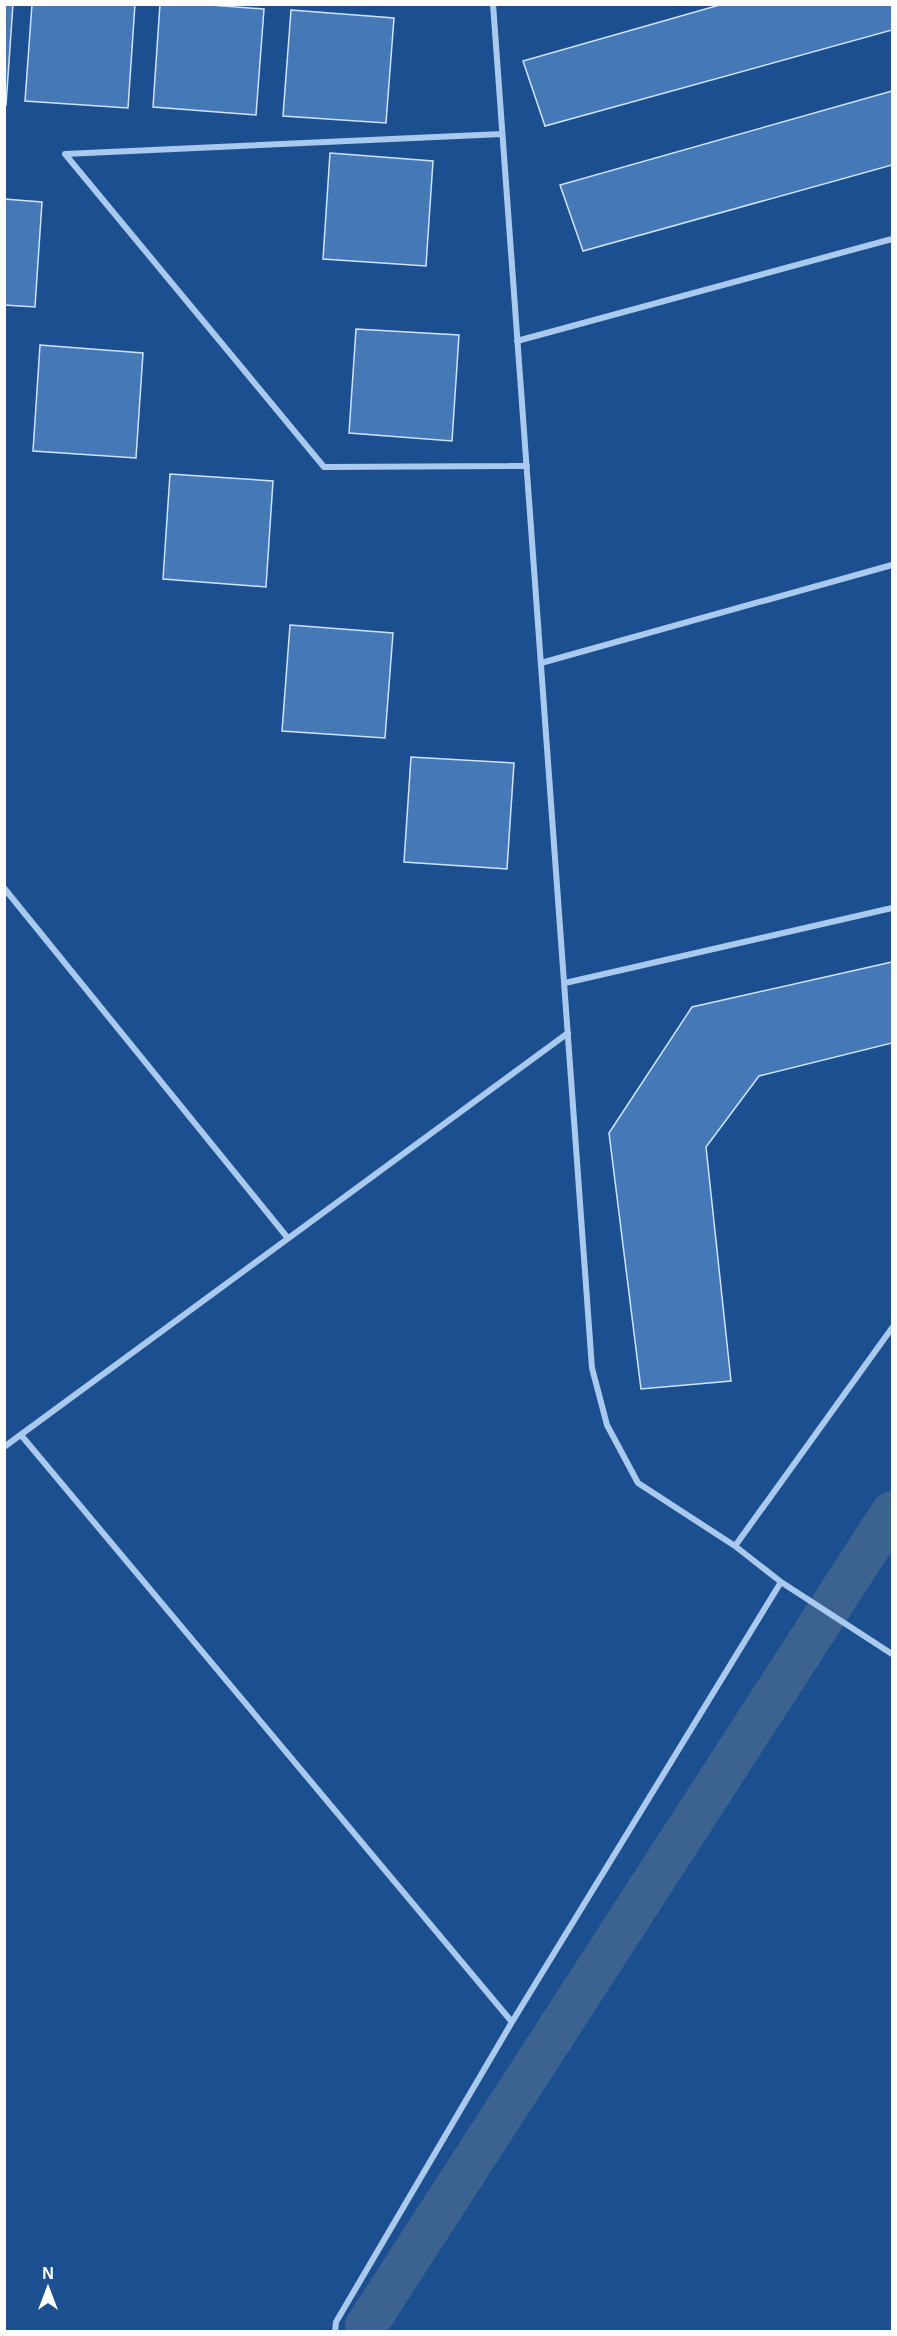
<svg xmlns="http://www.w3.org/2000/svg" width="897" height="2336" font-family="Arial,sans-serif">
<rect width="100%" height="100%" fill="#1b4f8f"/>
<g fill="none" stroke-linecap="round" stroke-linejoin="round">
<path stroke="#3c6290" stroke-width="42" d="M366 2326 892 1512"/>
</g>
<path fill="#4478b7" stroke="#cfe3fa" stroke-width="1.5" d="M4 4H13L6 105 4 104Z
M32 4H135L128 108 25 101Z
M160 4H198L264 9 256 115 153 107Z
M723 4H892V30L545 126 523 61Z
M291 10 394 18 386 123 283 116Z
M892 91V165L583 251 560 185Z
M330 153 433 161 426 266 323 259Z
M4 199 42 202 35 307 4 305Z
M356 329 459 335 452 441 349 433Z
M40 345 143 353 136 458 33 451Z
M170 474 273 481 266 587 163 579Z
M290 625 393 633 385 738 282 731Z
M411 757 514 763 507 869 404 862Z
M892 962V1043L759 1076 706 1147 731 1381 641 1389 609 1133 692 1007Z"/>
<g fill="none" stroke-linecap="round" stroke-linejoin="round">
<path stroke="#a9c9ee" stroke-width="6" d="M493 4 592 1368 607 1425 638 1483 735 1546 781 1582 892 1654
M502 134 65 154 324 467 527 466
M517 341 892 239
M541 663 892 565
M4 888 287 1237
M565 983 892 908
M21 1435 512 2022
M4 1447 568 1033
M735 1546 892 1328
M335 2332 336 2322 512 2022 781 1582"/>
</g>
<rect width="897" height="2336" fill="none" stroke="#ffffff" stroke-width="12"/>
<g transform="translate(48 2288)" stroke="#1b4f8f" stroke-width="4.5" paint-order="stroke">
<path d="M0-4.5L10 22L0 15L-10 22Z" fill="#ffffff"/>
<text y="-9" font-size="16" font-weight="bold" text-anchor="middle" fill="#ffffff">N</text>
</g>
</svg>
